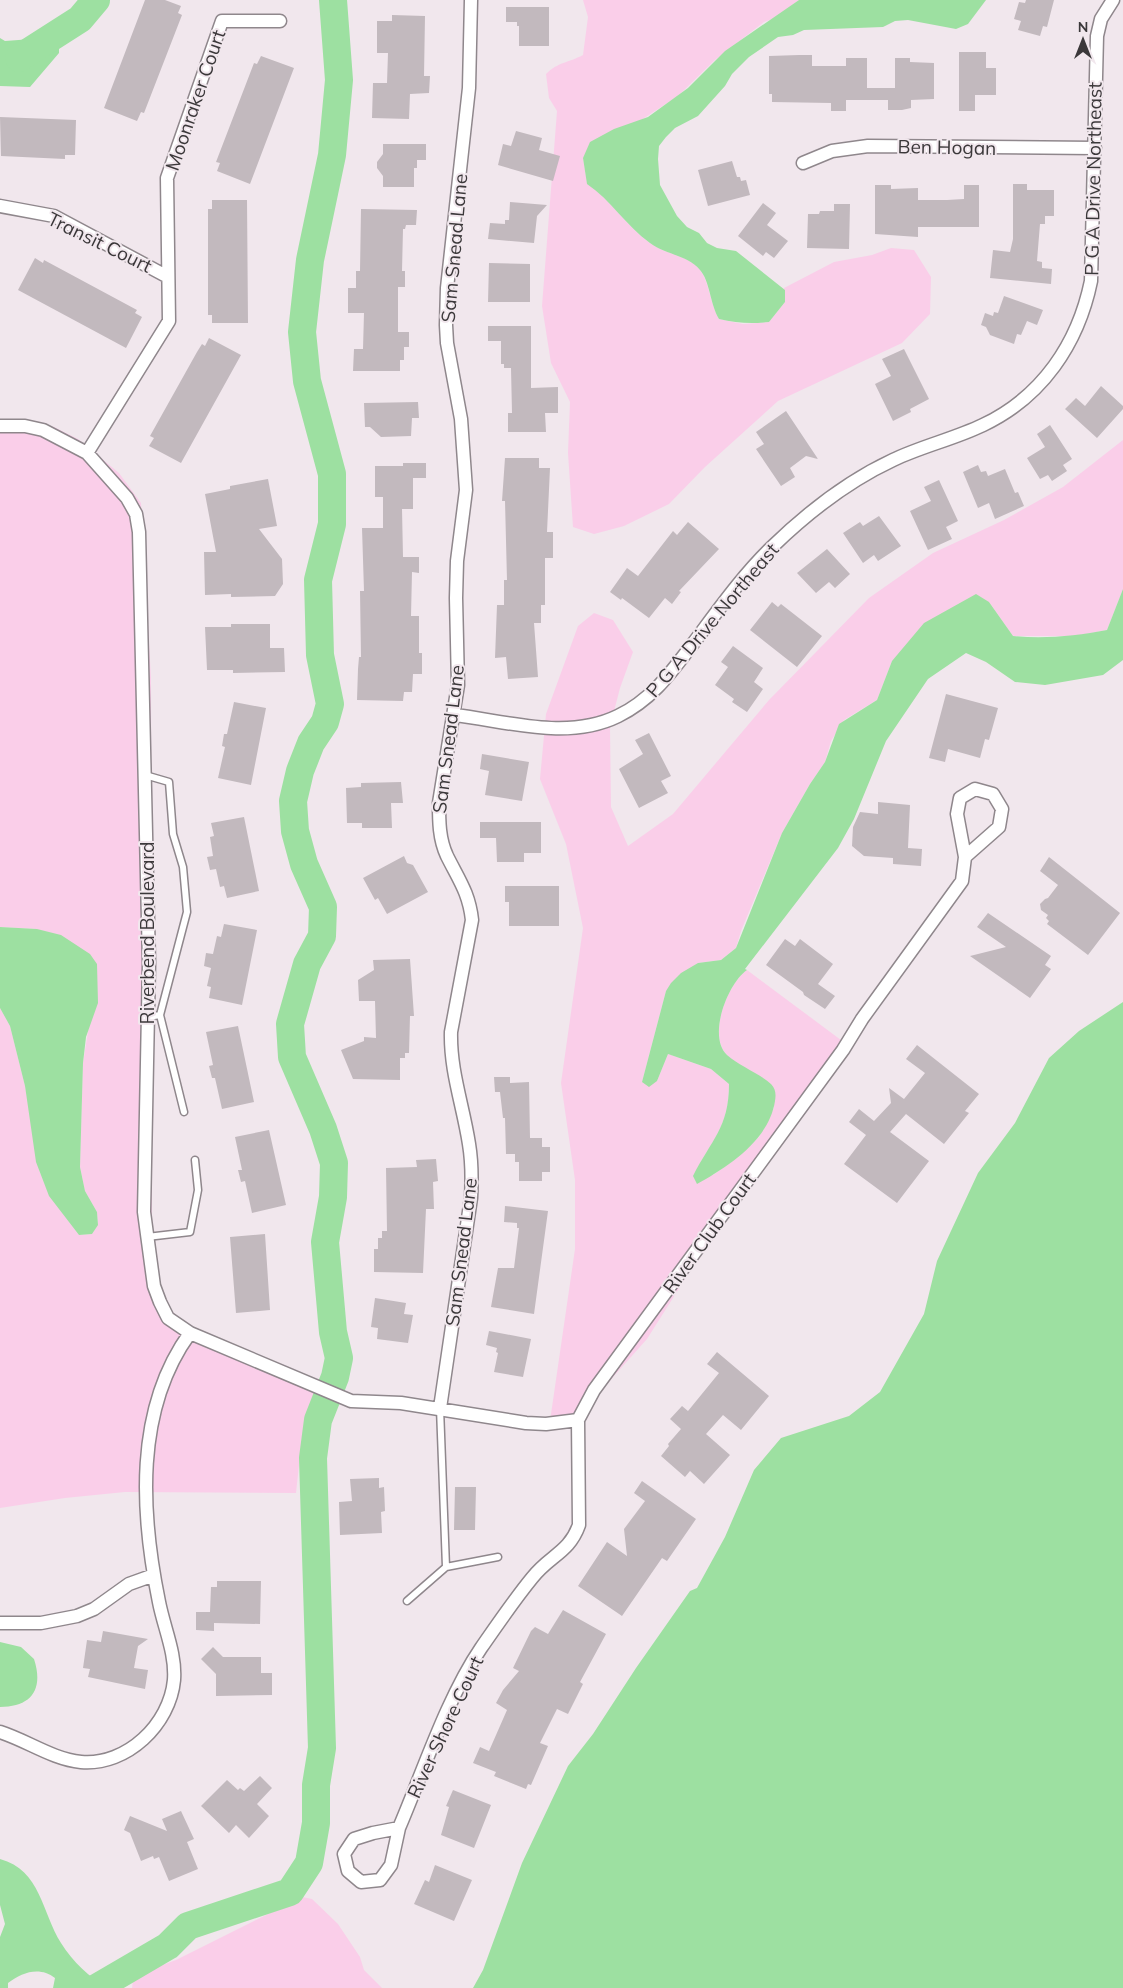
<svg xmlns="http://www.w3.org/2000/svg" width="1123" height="1988" font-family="Mulish,sans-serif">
<rect width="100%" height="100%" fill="#f1e7ed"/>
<path fill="#facee9" d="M583 0H799L775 18 764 22 715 60 678 96 583 158 587 183C611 200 626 226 650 243 666 255 689 255 700 270 709 281 710 303 719 319L743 324 769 322 785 302 784 288 834 262 872 255 891 248 914 250 931 277 930 314 902 343 778 401 705 467 669 504 624 526 594 534 573 527 568 453 570 402 551 363 542 306 557 111 549 98 546 74C558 62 568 63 583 55L588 17Z
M0 423 38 424 54 427 78 439 119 473 141 503 151 678 152 1227C154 1253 154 1284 168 1306 186 1335 288 1372 323 1388L319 1404 302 1437 296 1493 125 1492 65 1498 0 1508V1008L10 1026 25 1086 40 1173 50 1196 79 1235 92 1234 98 1224 97 1212 85 1191 80 1167 83 1063 89 1025 37 929 0 927Z
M1123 440V589L1107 630 1075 636H1013L989 602 892 661 877 700 844 720 831 741 825 762 810 784 782 833 741 931 736 948 721 960 698 963 666 991 642 1082 657 1081 668 1054 711 1069 729 1084C729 1117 719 1134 701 1161L713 1175 734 1160 759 1137 774 1108 771 1084C757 1076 736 1066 726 1054 708 1034 728 983 747 970L849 1046 740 1192 647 1339 580 1414 550 1421 575 1249V1180L561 1083 583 928 566 844 540 779 546 714 578 626 594 613 613 620 633 652 620 688 610 727 611 807 628 846 673 814 769 700 869 598 933 553 1004 520 1063 487Z
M302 1897 312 1899 338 1924 360 1957 364 1970 382 1988H132L133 1980 138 1974 176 1960Z"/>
<path fill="#9de0a1" d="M799 0H986L968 24 956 29 908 20 895 21 883 27 804 30 793 35 778 37 749 57 732 74 725 86 698 116 675 128 666 137 659 146 658 159 660 185 677 216 687 227 699 233 707 243 717 248 736 251 785 290V302L769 322C751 324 736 323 719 319 710 304 710 281 700 270 688 255 666 255 650 243 626 226 611 200 587 184L583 158 590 142 614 129 648 117 688 88 725 51Z
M59 37V53L30 87 0 86V38L5 41Z
M1123 589V660L1103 675 1045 685 1015 682 986 662 966 653 928 679 886 741 854 819 838 848 745 969 747 970C728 983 707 1036 727 1055 739 1066 759 1073 771 1084 776 1089 776 1095 775 1101 769 1140 729 1166 697 1184L693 1176C711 1140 729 1128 729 1084L711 1069 668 1054 657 1081 649 1087 642 1082 666 991 671 983 681 973 698 963 721 960 736 948 782 833 810 784 825 762 839 724 877 700 892 661 924 623 976 594 989 602 1013 636C1045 639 1076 636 1107 630Z
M0 927 37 929 61 935 90 954 97 964 98 1003 86 1037 83 1063 80 1167 85 1191 97 1212 98 1225 92 1234 79 1235 49 1196 36 1162 25 1086 10 1026 0 1008Z
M1123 1002V1988H473L483 1970 522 1863 568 1766 593 1734 636 1668 690 1591 697 1588 725 1537 754 1470 781 1438 849 1416 880 1392 924 1314 937 1261 978 1173 1015 1123 1049 1058 1079 1031Z
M0 1642 21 1647 34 1659C44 1690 31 1707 0 1707Z
M0 1859C41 1870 42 1913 61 1943 73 1962 89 1977 108 1988H53L55 1978C40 1966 22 1972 8 1983V1988H0V1937L5 1924 0 1905Z"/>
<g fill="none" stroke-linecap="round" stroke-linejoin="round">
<path stroke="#9de0a1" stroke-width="28" d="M19 58 80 19 96 0
M96 1988 168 1946 188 1926 290 1892 309 1863 316 1823V1785L322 1748 313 1458 318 1420 335 1377 339 1358 333 1332 325 1242 333 1197 334 1163 323 1129 292 1057 290 1024 307 964 322 936 323 907 304 864 295 831 293 801 300 771 311 743 325 722 330 704 320 655 318 580 332 524V474L307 381 302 332 310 260 332 155 339 80 333 0"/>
</g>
<path fill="#c2b9be" d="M145 0H165L181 6 178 13 182 15 144 113 141 112 137 121 104 108Z
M1026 0H1054L1047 27 1043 26 1040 36 1018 30 1021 21 1014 19 1019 2 1025 3Z
M506 7H549V46H519V26H517V22H506Z
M392 15 425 16 424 76H430L429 93 410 94 409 119 372 118 373 83H387L388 53H377V21H392Z
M959 52H986V68H996V95H975V111H959Z
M799 55H812V66H846V58H867V88H895V58H910V62L934 63V99L911 100V108L902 110H888V100H846V111H831V103L772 102V94H769V56Z
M261 56 294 68 250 184 217 171 220 163 216 162 254 63 257 64Z
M0 117 76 120 75 155H65V159L1 156Z
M516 131 542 138 539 150 560 156 553 181 498 165 503 144 511 146Z
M383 144H426V160H417V168H414V187H383V176L377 168V162L383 154Z
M732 161 737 177H740L741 181 746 180 750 195 708 206 698 170Z
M1013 184H1027V190H1054V216H1045V224H1040L1037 261 1042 262V268L1052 269 1051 284 990 278 993 250 1010 252 1013 239Z
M875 185H891V189L918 188V200H947L964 199V185H979V227H918V237L875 234Z
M212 200H247L248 323H212V315H208V209H212Z
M510 202 547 205 537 216 534 243 488 239 490 223 505 224V220H509Z
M763 203 776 213 767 225 788 241 774 258 766 252 763 256 738 236Z
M834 204H850L849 249 807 248 808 214H819L820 211H834Z
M361 209 417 210 416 225H406L405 229H403L402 271H405V287H398V332H409V347H404V360H400V371H353L354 349H363L364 313H348V288H356V271H360Z
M35 258 43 263 44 260 137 310 135 313 142 317 126 348 18 290Z
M489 263 530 264V302H488Z
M1004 296 1043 310 1037 325 1027 321 1021 335 1017 334 1014 344 990 335 986 327 981 325 985 313 993 316 994 312 998 313Z
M488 326H531V388L558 387V413H545L546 432H508V413H512L511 368H504V364H501V341H488Z
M209 338 241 355 181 463 149 446 154 438 150 436 197 352 202 344 205 346Z
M904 349 929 399 910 409 911 412 893 421 875 384 891 376 882 359Z
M1101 386 1123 406V409L1097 438 1065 409 1076 398 1085 406Z
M418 402 419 418H412L411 436 381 437 370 427H365L364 403Z
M786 411 818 459 806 456 790 468 795 477 781 486 756 449 764 444 756 432Z
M1050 425 1072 459 1063 465 1067 471 1052 481 1048 475 1040 479 1027 458 1045 447 1037 434Z
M505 458H539V468H550L547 532H553V558H545V605H541V623H534L538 677 508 679 506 657 495 658 497 605H504V580H507L505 501H502Z
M403 463H426V478H413V509H402L403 557H419V573L412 572 411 616H419V653H422V674H413L412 692H404L403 701 357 700 358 669 359 657H361L360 591H364L362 528H383V497H375V466H403Z
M978 465 981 472 986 471 988 476 1005 469 1015 493 1018 492 1024 506 995 519 989 503 978 508 963 472Z
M268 479 277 526 259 529 282 559 283 584 275 596 231 597V594L205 595 204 552H216L205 494 230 489V486Z
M939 480 958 521 946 527 952 539 928 550 910 511 931 501 924 487Z
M879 516 901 546 878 561 874 555 863 563 843 533 860 522 863 526Z
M688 522 719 549 679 591 681 592 672 604 665 598 649 618 622 598 621 600 610 592 627 568 638 576 673 531 677 535Z
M827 549 850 574 835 588 829 582 816 593 797 573Z
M772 602 778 607 781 604 822 636 797 667 750 630Z
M231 624H270V648H284L285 672 233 673V670H207L205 627H231Z
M733 646 763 668 754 682 763 689 747 712 732 702 734 699 715 685 728 667 721 662Z
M946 694 998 708 989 740 985 739 980 758 948 749 945 762 929 758Z
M234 702 266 708 251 785 218 778 225 747 222 746 224 734H227Z
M649 733 671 776 661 781 668 793 639 808 619 769 643 754 635 740Z
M482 754 529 762 522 801 485 795 489 771 480 769Z
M401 782 403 803H391L392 828H362V823H347L346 788 361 787V783Z
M878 802 910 805 908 848 922 849 921 866 893 864V858L864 856 852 846 853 827 860 812 878 814Z
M244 817 259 891 227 898 224 886 220 887 216 869 210 870 207 857 213 856 210 837 214 836 211 823Z
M480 822H541V853H524V862H497L496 838H480Z
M404 856 407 863 413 865 428 892 387 914 378 898 375 900 363 878Z
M1049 857 1120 913 1088 955 1047 924 1049 921 1046 918 1048 915 1041 910 1040 904 1045 899 1048 898 1058 885 1040 871Z
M505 886H559V926H509V902H505Z
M988 913 1051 956 1045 965 1051 969 1030 998 970 956 1006 947 977 927Z
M224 924 257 930 242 1005 209 998 211 987 207 986 211 968 204 966 206 953 213 954 217 936 221 937Z
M785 939 795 946 800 939 833 964 818 984 835 996 825 1009 804 995 803 992 766 965Z
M410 959 414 1016H410L409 1053H405V1058H400V1080L353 1079 341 1050 364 1041V1037L376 1038 375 1001H359L358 980 374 970 373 960Z
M238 1026 254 1102 222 1109 215 1078H212L209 1066 213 1065 206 1032Z
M917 1045 979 1094 965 1111 969 1113 944 1144 906 1114 890 1132 929 1161 897 1203 844 1164 866 1135 849 1122 859 1109 874 1121 891 1103 889 1088 904 1099 925 1073 906 1059Z
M494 1077H510V1083L529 1082 530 1138H542V1147H550V1172H542V1181H519V1162H515V1154H506L505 1118H503L500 1092H495Z
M269 1130 286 1205 252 1213 245 1181 241 1182 238 1170H242L235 1137Z
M436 1159 438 1181 433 1182 434 1209H426L423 1273 374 1272V1249H378V1238H382V1231H387L386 1168 417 1167 416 1160Z
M505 1206 548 1211 534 1314 491 1307 498 1268H514L519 1228H517V1223L504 1222Z
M265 1234 270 1310 236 1313 230 1237Z
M375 1298 406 1303 404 1314 413 1315 408 1343 377 1339 378 1328 371 1327Z
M489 1331 531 1339 523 1377 494 1372 498 1353 496 1352 497 1348 486 1345Z
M717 1352 769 1396 741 1430 723 1415 706 1434 730 1455 704 1484 690 1471 685 1477 661 1456 669 1446 668 1444 681 1429 670 1419 682 1406 688 1411 719 1373 707 1364Z
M379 1478V1488L384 1487 385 1511 381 1512 382 1533 340 1535 339 1502 352 1501 350 1479Z
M642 1481 696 1519 667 1561 662 1558 622 1616 578 1586 607 1542 627 1556 624 1529 645 1501 634 1493Z
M455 1487H476L475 1530H454Z
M217 1581H261L260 1624 214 1623V1631L196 1630V1612H210L211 1587H217Z
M563 1610 606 1634 580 1682 583 1684 568 1714 557 1709 540 1743 548 1746 531 1785 528 1784 526 1789 494 1776 496 1772 473 1763 480 1747 489 1751 507 1710 496 1703 503 1690 519 1671 513 1668 531 1631 535 1627 548 1634Z
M103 1631 148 1639 138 1646 134 1668 148 1670 145 1689 88 1677 90 1669 83 1668 87 1640 101 1642Z
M213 1647 223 1657H261V1673H272V1695L216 1696V1674L201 1659Z
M260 1776 272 1788 257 1804 269 1816 249 1838 236 1825 229 1833 201 1806 227 1780 238 1790 240 1788 244 1791Z
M453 1790 491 1805 474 1848 441 1835 449 1807 446 1806Z
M181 1811 194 1839 187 1842 198 1869 169 1881 159 1857 154 1859 153 1856 141 1861 130 1833 124 1830 130 1816 167 1831 162 1819Z
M435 1865 472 1880 454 1921 414 1904 425 1880 429 1882Z"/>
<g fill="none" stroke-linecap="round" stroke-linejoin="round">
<g stroke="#8f878c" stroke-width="9">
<path id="service" d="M145 775 169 782 173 834 183 867 187 912 160 1015 148 1017
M160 1015 184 1112
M147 1237 190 1232 198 1190 195 1160
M440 1408 446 1567 498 1557
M407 1601 446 1567"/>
</g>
<g stroke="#8f878c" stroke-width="15">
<path id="minor" d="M803 163 832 151 868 146 1095 148
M0 206 54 216 168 277
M0 426H25L43 430 87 453 127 498 136 514 139 532 149 963 144 1212 154 1286 160 1302 168 1318 190 1333 351 1401 401 1403 526 1423 546 1424 578 1420 594 1390 843 1050 862 1019 962 881 965 857
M87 453 169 321 167 178 222 21H280
M454 715C507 721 567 741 618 716 653 699 672 671 695 641 719 609 743 575 772 547 807 513 848 481 893 460 922 446 954 439 983 425 1042 397 1078 344 1091 281L1097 36 1101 19 1113 0
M975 789 993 794 1002 809 999 827 965 857 957 814 960 798Z
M440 1408 471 1198C472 1180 472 1162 469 1144 463 1105 450 1071 451 1032L472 920C469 893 459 880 447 856 439 839 439 821 439 803L458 685 456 598 457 561 466 490 461 419 447 343 446 325 447 288 469 88 471 0
M0 1623H41L77 1616 94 1609 129 1584 154 1575
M0 1732C28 1741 52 1759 81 1762 127 1766 170 1724 174 1680 176 1653 164 1628 159 1602 141 1514 134 1410 190 1333
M399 1828C423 1772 447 1698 481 1648 497 1625 514 1600 532 1578 550 1555 569 1553 579 1525L578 1420
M399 1828 391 1865 380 1880 361 1882 348 1871 344 1854 354 1839 373 1833Z"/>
</g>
<use href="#service" stroke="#fff" stroke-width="6"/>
<use href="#minor" stroke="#fff" stroke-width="12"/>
</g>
<g text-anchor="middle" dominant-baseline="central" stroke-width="4" stroke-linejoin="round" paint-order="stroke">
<g font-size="19" fill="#3b383a" stroke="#f1e7ed">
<text transform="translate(195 100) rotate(-71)">Moonraker Court</text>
<text transform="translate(947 147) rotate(1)">Ben Hogan</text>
<text transform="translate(1093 179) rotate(-89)">P G A Drive Northeast</text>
<text transform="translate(100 242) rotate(26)">Transit Court</text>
<text transform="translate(454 248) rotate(-85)">Sam Snead Lane</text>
<text transform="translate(712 620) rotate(-50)">P G A Drive Northeast</text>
<text transform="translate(448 739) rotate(-83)">Sam Snead Lane</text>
<text transform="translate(147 933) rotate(-90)">Riverbend Boulevard</text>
<text transform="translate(709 1233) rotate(-54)">River Club Court</text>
<text transform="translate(461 1252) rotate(-83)">Sam Snead Lane</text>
<text transform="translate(445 1727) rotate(-65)">River Shore Court</text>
</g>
</g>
<g transform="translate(1083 40)" stroke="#f1e7ed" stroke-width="4" paint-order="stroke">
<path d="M0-4L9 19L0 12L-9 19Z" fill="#3b383a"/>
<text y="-8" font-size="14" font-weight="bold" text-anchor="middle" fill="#3b383a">N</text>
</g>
</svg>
